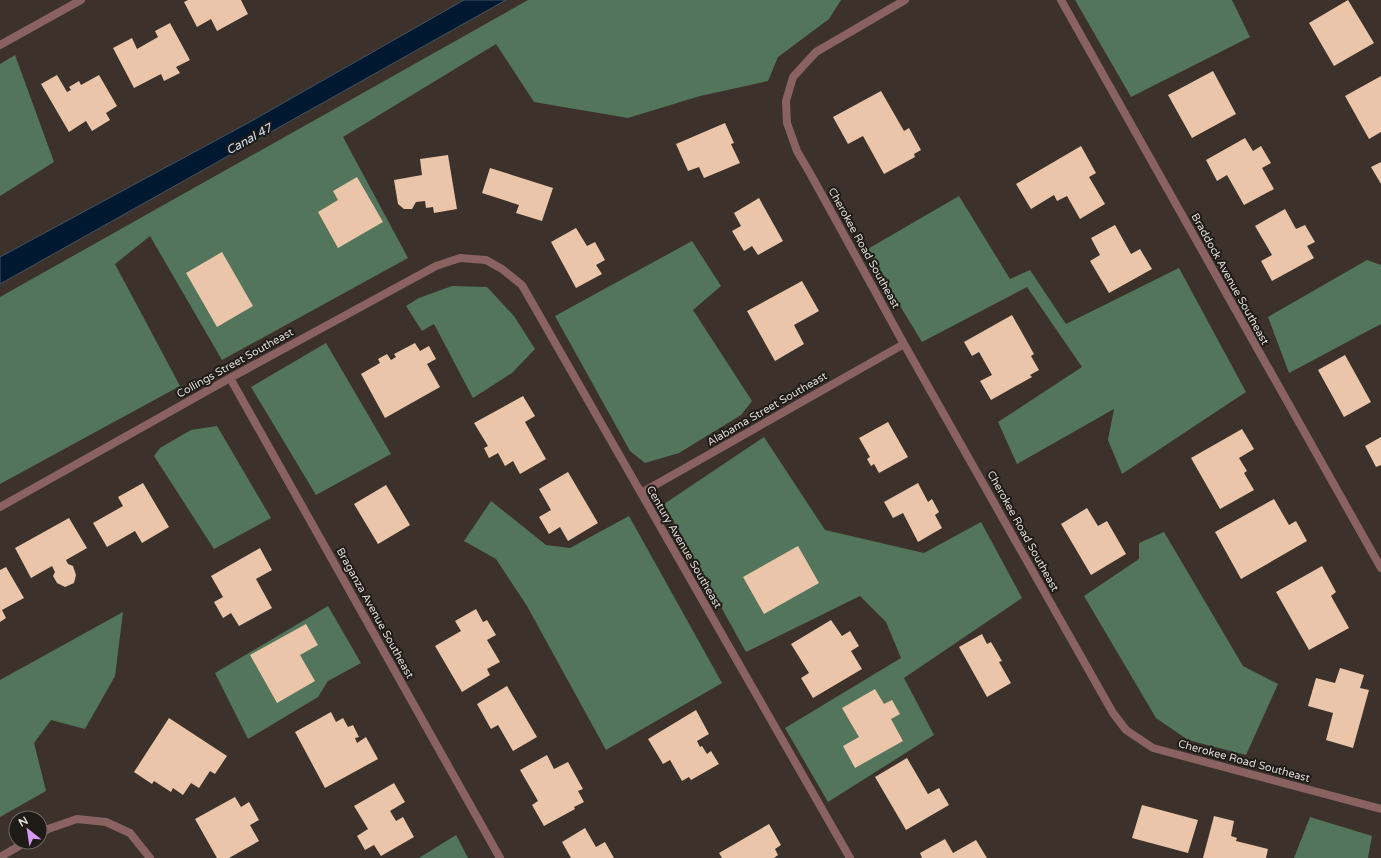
<svg xmlns="http://www.w3.org/2000/svg" width="1381" height="858" font-family="'Varela Round',sans-serif">
<rect width="100%" height="100%" fill="#3c322b"/>
<path fill="#53755b" d="M528 0H841L829 19 778 57 768 81 700 96 628 118 534 102 496 44 343 137 408 258 222 360 150 236 115 264 180 386 0 484V297Z
M1075 0H1232L1250 37 1131 97Z
M15 55 54 162 0 196V64Z
M959 196 1010 279 1030 270 1066 324 1179 268 1246 392 1122 474 1108 440 1114 409 1017 464 998 422 1082 367 1027 287 922 342 866 250Z
M692 241 721 286 693 310 752 401 741 415 679 453 645 463 630 451 555 316Z
M1367 260 1381 265V324L1289 373 1268 317Z
M452 286 487 287 514 316 535 349 512 373 473 398 434 324 422 331 406 306 419 298Z
M326 343 391 454 316 495 251 387Z
M217 426 271 518 214 549 154 456 160 448 191 430Z
M764 437 825 530 924 553 981 522 1022 598 904 678 934 735 828 802 785 728 901 658 886 622 860 596 746 652 664 504Z
M491 501 546 545 570 548 629 516 722 683 606 750 527 606 496 559 464 541Z
M1164 532 1243 666 1278 684 1246 755 1188 740 1156 718 1084 596 1139 559V543Z
M328 606 361 663 328 681 318 697 248 739 215 673Z
M123 612 115 676 85 729 51 720 34 743 46 791 0 817V680Z
M1310 817 1372 836 1368 858H1294Z
M456 835 468 858H419Z"/>
<path fill="#001931" stroke="#435362" d="M464 0H506L0 284V257L248 123Z"/>
<path fill="#eac5a9" d="M188 0H241L248 14 217 31 211 19 197 27 184 2Z
M1348 0 1374 43 1334 66 1309 23Z
M170 23 190 60 176 67 180 73 164 81 161 74 134 88 113 48 132 38 137 49 158 37 155 31Z
M1213 71 1236 114 1192 138 1168 95Z
M57 75 67 92 71 90 69 87 79 81 81 85 99 75 117 106 106 113 110 120 92 131 86 121 69 132 41 84Z
M1381 76V132L1369 139 1345 96Z
M881 91 904 131 909 128 921 150 914 154 915 157 884 174 863 136 848 144 833 117Z
M725 123 734 143 731 144 740 163 704 178 699 167 688 171 676 144Z
M1245 138 1253 151 1261 146 1271 163 1262 168 1274 189 1244 205 1227 175 1217 181 1206 160Z
M1081 146 1096 173 1089 177 1105 204 1080 219 1067 196 1057 201 1054 195 1031 209 1016 184Z
M448 155 457 209 434 213 433 207 426 208 425 201 416 202 412 209H404L398 204 394 180 422 175 420 159Z
M1381 162V184L1371 167Z
M490 168 553 188 542 221 516 213 519 205 482 193Z
M357 177 383 222 338 248 318 212 338 200 333 191Z
M759 198 783 241 758 255 752 246 744 251 732 231 741 226 734 213Z
M1285 209 1296 229 1305 225 1315 242 1307 246 1314 258 1272 281 1261 261 1272 255 1255 226Z
M1115 225 1131 254 1140 249 1152 269 1109 293 1090 261 1100 255 1091 238Z
M576 228 587 246 595 242 605 260 596 265 602 274 576 288 551 242Z
M222 252 253 306 217 327 186 273Z
M802 281 819 311 794 325 804 344 775 361 747 311Z
M1012 315 1034 354 1031 356 1039 370 1030 375 1032 377 991 400 980 381 992 375 979 352 972 356 964 342Z
M415 343 420 351 429 346 436 359 427 364 440 387 385 418 361 374 380 363 378 359 387 354 391 360 396 357 394 354Z
M1345 355 1371 402 1344 417 1318 370Z
M523 396 535 416 525 422 546 459 520 474 513 461 505 466 498 453 489 458 484 448 488 446 474 423Z
M888 422 908 457 879 473 874 464 871 466 867 459 870 457 859 438Z
M1242 429 1254 449 1239 458 1247 471 1244 473 1254 490 1220 509 1191 458Z
M1381 437V465L1376 467 1365 446Z
M568 472 598 523 568 541 560 527 549 534 539 517 551 510 539 489Z
M143 483 169 527 142 543 135 531 107 547 93 523 123 506 118 497Z
M918 483 928 502 932 499 939 512 935 515 942 528 918 542 903 513 893 518 884 502Z
M386 485 410 525 378 544 354 504Z
M1274 499 1289 525 1296 521 1307 541 1241 579 1215 532Z
M1087 508 1098 526 1107 521 1126 554 1091 575 1061 524Z
M69 518 87 548 66 560 68 564 73 566 76 575 74 583 65 587 57 583 53 576 55 572 52 566 31 578 15 548Z
M798 546 819 583 764 614 743 577Z
M260 548 272 570 256 579 272 608 239 626 231 613 223 618 214 602 223 597 211 576Z
M1322 566 1336 592 1331 596 1349 628 1309 650 1276 592Z
M6 567 24 598 2 610 6 618 0 622V570Z
M476 609 483 622 487 620 496 635 487 640 500 662 487 669 490 675 462 692 435 646 461 631 455 621Z
M831 620 842 636 850 631 859 646 851 651 862 669 813 698 801 678 809 673 791 644Z
M306 624 318 645 300 655 315 681 277 703 250 655Z
M982 634 987 644 991 642 1002 661 999 662 1011 683 987 697 959 647Z
M1340 668 1364 675 1360 688 1369 690 1353 748 1326 740 1333 713 1308 706 1316 678 1335 683Z
M507 686 537 737 513 751 498 725 491 729 477 704Z
M875 689 884 704 892 700 900 714 891 719 903 741 855 768 843 746 859 737 842 708Z
M696 710 709 734 697 741 700 747 702 746 707 754 711 751 719 764 691 780 689 777 682 781 670 760 663 764 648 739Z
M331 712 336 722 343 718 348 727 353 725 359 737 355 738 357 743 366 737 378 759 325 788 295 732Z
M169 718 227 756 215 774 210 771 199 788 191 783 183 795 173 788 171 792 154 781 152 784 134 772Z
M547 755 554 769 568 762 583 789 578 791 584 802 574 807 575 809 544 826 532 805 538 801 520 770Z
M907 758 928 794 939 788 949 805 906 830 875 777Z
M394 783 405 802 390 811 396 821 403 817 414 837 381 856 374 845 365 850 357 836 368 829 354 806Z
M235 797 241 807 249 802 259 820 250 825 259 841 229 858H217L195 819Z
M1142 805 1198 820 1188 853 1132 838Z
M1214 816 1234 821 1231 836 1237 838 1236 841 1268 849 1266 858H1203Z
M769 824 781 845 775 849 778 855 774 858H722L719 853Z
M585 828 596 847 605 842 614 858H571L562 842Z
M945 839 953 853 976 840 987 858H922L920 853Z"/>
<g fill="none" stroke-linecap="round" stroke-linejoin="round">
<path stroke="#8a6262" stroke-width="8" d="M905 0 816 52 793 77 786 101 787 123 797 151 811 175 904 344 1113 713 1126 730 1153 748 1381 809
M1061 0 1381 568
M0 45 81 0
M230 378 500 858
M641 493 904 344
M0 507 230 378 436 266 460 258 486 260 502 269 522 285 850 858
M40 834 48 829 77 819 106 822 130 833 150 858
M0 857 26 842"/>
</g>
<g text-anchor="middle" dominant-baseline="central" stroke-width="4" stroke-linejoin="round" paint-order="stroke">
<g font-size="11" fill="#dfd9d4" stroke="#1f1b17">
<text transform="translate(864 248) rotate(61)">Cherokee Road Southeast</text>
<text transform="translate(1230 279) rotate(61)">Braddock Avenue Southeast</text>
<text transform="translate(235 363) rotate(-29)">Collings Street Southeast</text>
<text transform="translate(767 409) rotate(-30)">Alabama Street Southeast</text>
<text transform="translate(1023 531) rotate(61)">Cherokee Road Southeast</text>
<text transform="translate(684 547) rotate(60)">Century Avenue Southeast</text>
<text transform="translate(375 613) rotate(61)">Braganza Avenue Southeast</text>
<text transform="translate(1244 761) rotate(15)">Cherokee Road Southeast</text>
</g>
<g font-size="12" font-style="italic" fill="#cfe3f7" stroke="#1f1b17">
<text transform="translate(249 139) rotate(-29)">Canal 47</text>
</g>
</g>
<g transform="translate(28 830) rotate(330)"><circle r="19" fill="#1f1b17" stroke="#6c6763"/>
<path d="M0-3L7 15L0 10L-7 15Z" fill="#d89af8"/>
<text y="-6" font-size="11" font-weight="bold" text-anchor="middle" fill="#dfd9d4">N</text>
</g>
</svg>
